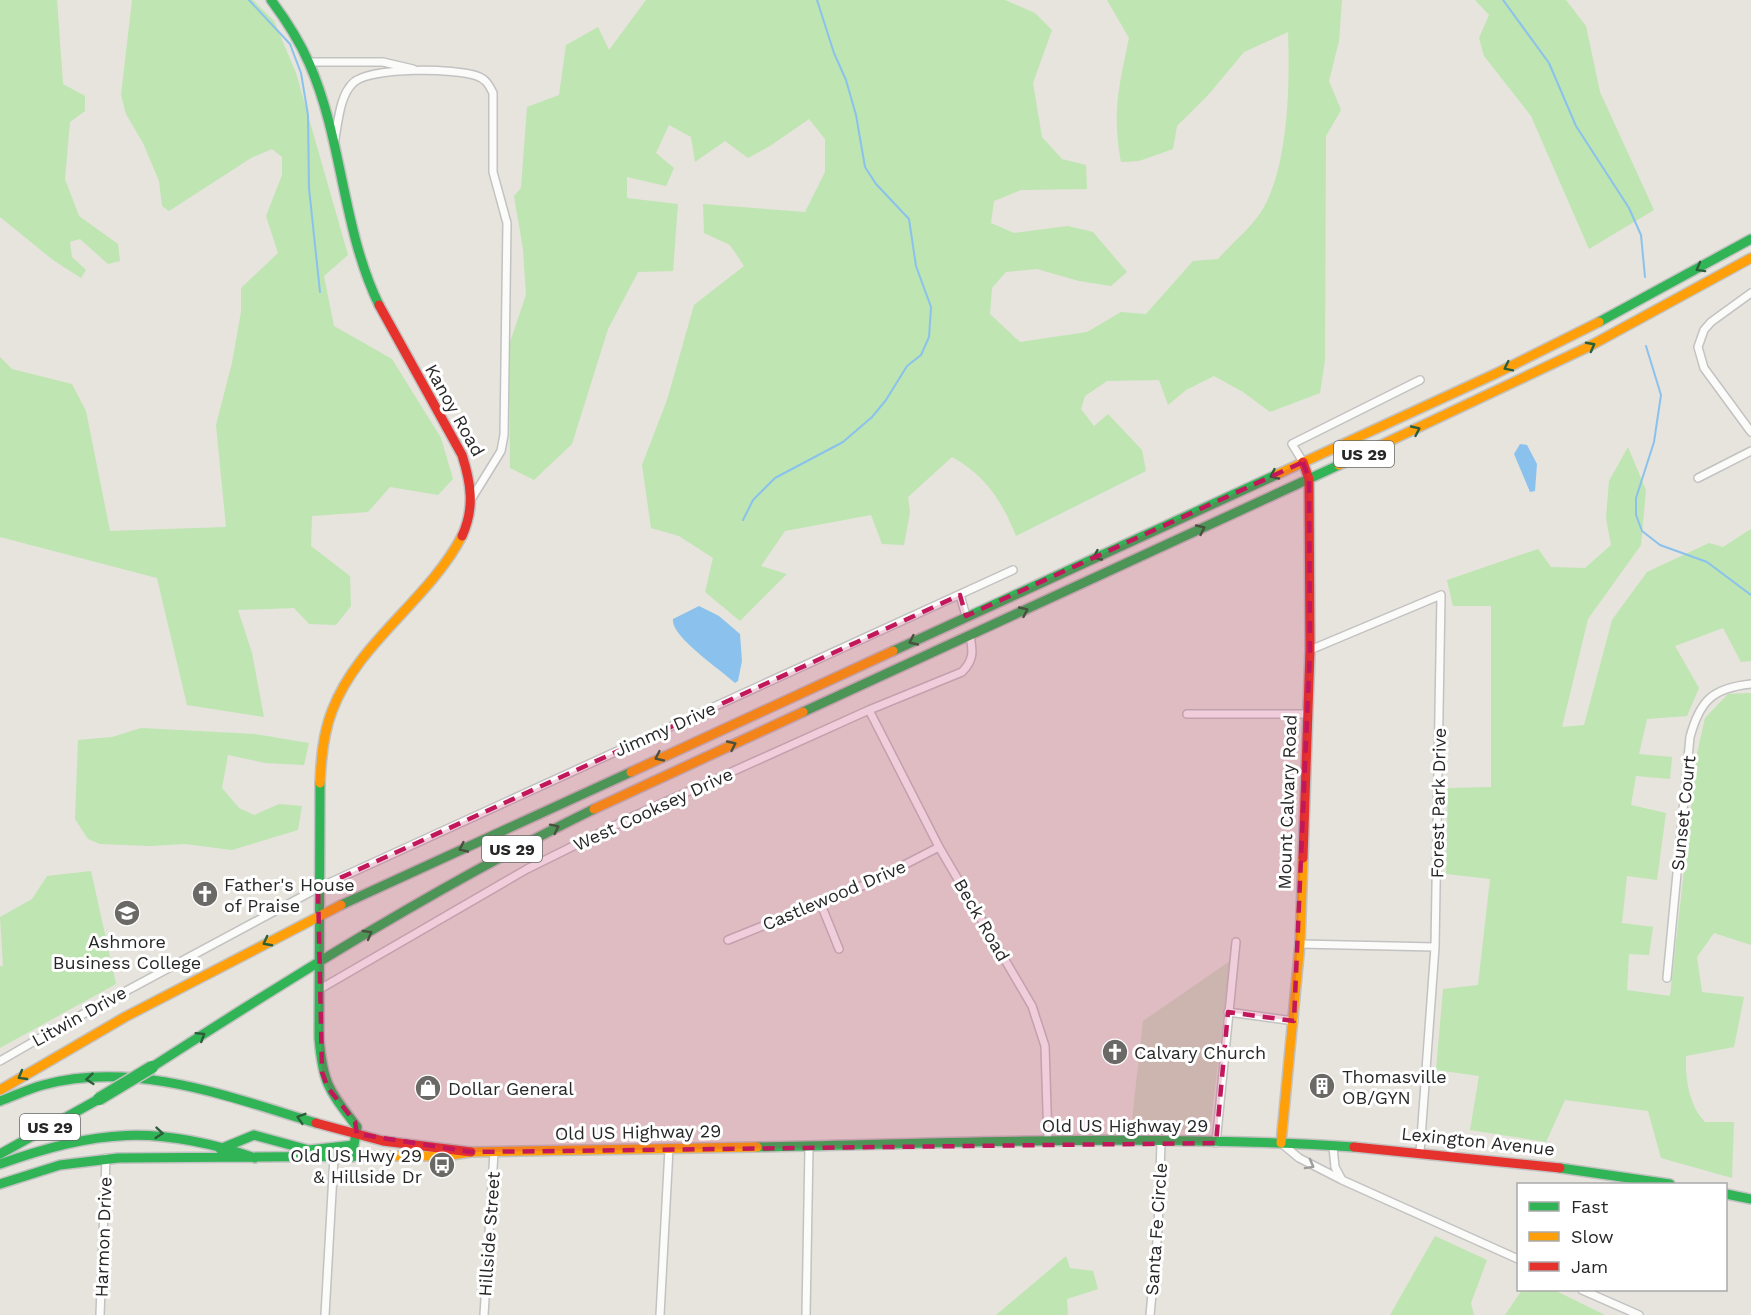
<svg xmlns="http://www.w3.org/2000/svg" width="1751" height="1315" font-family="'Work Sans',sans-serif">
<rect width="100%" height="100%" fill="#e6e4dc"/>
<path fill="#bee5b2" d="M0 0H57L63 84 85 96V111L70 122 65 179 79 216 118 244 120 261 108 264 80 239 70 242 72 257 86 270 81 278 53 260 0 217Z
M132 0H253L274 21 296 73 348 255 324 276 334 326 392 359 441 438 453 479 438 495 390 487 368 512 312 516 311 546 350 576 351 606 336 625 309 624 294 608 238 610 252 653 264 717 187 705 157 578 0 537V357L12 369 72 384 86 411 110 531 226 527 216 425 232 363 241 312V288L278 253 266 216 282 175V157L272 149 251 158 169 211 162 206 159 181 143 143 126 114 121 95Z
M646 0H1005L1035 13 1052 30 1033 83 1042 137 1062 159 1086 165 1087 189 1021 190 994 201 991 223 1014 233 1068 226 1093 232 1127 272 1111 286 1079 281 1037 269 1006 272 992 288 990 314 1020 342 1087 332 1121 312 1146 314 1193 261 1218 259C1231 244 1250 229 1261 212 1289 168 1290 82 1288 32L1244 52 1209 94 1177 126 1173 149 1139 161 1121 162C1112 111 1119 87 1129 38L1107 0H1342L1339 41 1329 81 1341 110 1326 136 1325 360 1320 393 1270 412 1243 392 1214 376 1186 390 1168 405 1159 380 1107 381 1085 396 1081 409 1094 426 1108 414 1142 450 1146 471 1016 536C1002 501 986 476 952 457L908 497 910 512 904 545 882 544 871 515 785 531 761 566 787 574 740 621 705 592 713 558 679 536 651 528 642 465 667 400 694 305 744 266 730 245 704 233 703 204 805 212 825 172V139L809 119 770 146 748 158 725 141 695 162 691 137 669 125 656 153 674 168 666 186 627 177V198L678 204 673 271 638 272 608 329 572 444 534 480 510 468 509 345 526 295 523 249 514 196 521 188 527 107 559 95 566 45 598 27 609 50Z
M1475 0H1566L1586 26 1600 92 1654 210 1589 249 1531 116 1484 56 1479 38 1489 15Z
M1628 447 1646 490 1641 545 1588 619 1562 727 1584 725 1612 620 1647 572 1709 543 1723 547 1751 529V661L1741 662 1723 628 1675 646 1699 688 1687 716 1647 719 1639 754 1672 757 1670 779 1636 776 1631 805 1666 813 1657 880 1627 876 1622 923 1653 927 1649 955 1629 954 1627 990 1670 996 1697 754 1705 718 1728 694 1751 693V945L1714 933 1697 957 1702 992 1744 997 1734 1047 1686 1056C1685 1078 1689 1106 1705 1122H1734L1732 1178 1661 1158 1648 1111 1565 1100 1546 1142 1470 1130 1479 1076 1436 1070 1443 989 1478 985 1490 879 1446 874 1448 788 1491 787V606H1453L1447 580 1538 549 1551 567 1585 568 1611 545 1606 518 1609 481Z
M141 728 255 734 309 743 304 765 265 763 228 755 222 788 239 808 254 815 279 804 302 806 298 830 232 850 185 844 150 846 100 844 88 839 75 819 78 740 112 737Z
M91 871 116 984 0 1048V966H3L0 917 32 899 47 876Z
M1435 1236 1487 1260 1471 1303 1474 1315H1390Z
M1066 1256 1070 1268 1093 1271 1098 1289 1067 1299 1068 1315H996Z
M1522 1290H1554L1605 1315H1505Z"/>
<path fill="#cedcc3" d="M1230 961 1210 1131 1131 1129 1143 1021Z"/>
<path fill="#8bc2ed" d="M1520 444 1527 445 1537 464 1535 491 1530 492 1514 454Z
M699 606 719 616 740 634 742 661 738 681 735 683C721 670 670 636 673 619Z"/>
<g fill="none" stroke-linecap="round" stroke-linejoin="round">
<path stroke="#8bc2ed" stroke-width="2" d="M249 0 290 44 301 73 308 115 309 188 320 292
M1503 0 1549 63 1576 126 1629 208 1641 235 1645 277
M1646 346 1661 395 1654 442 1636 498V515L1642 531 1660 545 1707 562 1751 595
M743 520 753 500 775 478 843 442 872 417 886 400 907 366 921 355 929 337 931 307 916 266 909 219 876 184 865 167 856 115 846 80 834 53 817 0"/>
<g stroke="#c3c2c2" stroke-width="10">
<path id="street" d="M309 62H383L413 69
M334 144C338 125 339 95 354 82 372 67 455 68 477 76 486 79 489 85 493 93V172L507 223 504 435 501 451 472 498
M1751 293 1711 322 1704 330 1698 347 1704 368 1751 432
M1303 462 1292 444 1420 380
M1698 478 1751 451
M960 595 966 616
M1310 650 1441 595 1435 947 1420 1152
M869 710 939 847 1032 1006 1045 1046 1048 1142
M1187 714H1308
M820 902 839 949
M728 940 869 883 939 847
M1300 944 1435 947
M1667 978 1690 737C1700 700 1713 688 1751 684
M320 989 527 869 636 815 869 710 962 672C974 660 973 651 970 636
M1228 1012 1294 1021
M0 1061 59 1027 318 888 1013 570
M1216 1143 1236 942
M1281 1143 1299 1158 1342 1180
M1333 1147 1335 1167 1342 1180 1518 1259
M1582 1290 1639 1315
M100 1315 106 1158
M325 1315 334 1157
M484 1315 494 1152
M660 1315 669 1149
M806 1315 809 1147
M1150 1315 1158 1230 1161 1143"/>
</g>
<g stroke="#c3c2c2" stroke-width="12">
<path id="fast" d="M271 0C286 20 299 40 309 63 343 140 342 229 379 305
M1599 322 1751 239
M893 651 1278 474
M803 712 1339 465
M320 783 319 1038C323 1085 329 1090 357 1127L352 1157
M341 905 631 772
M152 1067C295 975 441 884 594 809
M0 1101C14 1096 28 1089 43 1085 134 1060 230 1097 316 1123
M757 1147C956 1143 1156 1134 1354 1147
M220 1149 254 1135 309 1150 354 1145
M0 1154 99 1099
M0 1164C97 1130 156 1124 255 1158
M1560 1168 1670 1184
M0 1184 60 1165 118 1158 382 1156
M1726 1194 1751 1199"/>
</g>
<g stroke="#c3c2c2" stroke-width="12">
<path id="slow" d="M1339 465 1588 347 1751 258
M1278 474 1497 373 1599 322
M631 772 893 651
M320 783C321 759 323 734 332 711 358 642 428 601 462 536
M594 809 803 712
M0 1090 125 1017 341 905
M1281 1143 1300 944 1303 858
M382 1156H445L471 1152 757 1147"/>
</g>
<g stroke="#c3c2c2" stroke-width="12">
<path id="jam" d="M379 305 462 455C471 483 475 508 462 536
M1303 858 1310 650 1309 479 1303 462
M316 1123 383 1141 471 1152
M1354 1147 1560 1168"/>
</g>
<use href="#street" stroke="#fbfbfa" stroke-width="7"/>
<use href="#fast" stroke="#30b455" stroke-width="9"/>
<use href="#slow" stroke="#ff9f0a" stroke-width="9"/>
<use href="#jam" stroke="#e5322d" stroke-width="9"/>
<g stroke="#c3c2bf" stroke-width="15" stroke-linecap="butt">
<path id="fast-bridge" d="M99 1099 152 1067"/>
</g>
<use href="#fast-bridge" stroke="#30b455" stroke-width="12"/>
</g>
<defs><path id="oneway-chevron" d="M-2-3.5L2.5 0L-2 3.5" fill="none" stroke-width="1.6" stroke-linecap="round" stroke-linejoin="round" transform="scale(1.5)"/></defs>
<g stroke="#2b5f39">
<use href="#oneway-chevron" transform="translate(1700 268) rotate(151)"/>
<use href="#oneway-chevron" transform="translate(1591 346) rotate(-28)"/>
<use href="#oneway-chevron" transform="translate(1508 367) rotate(154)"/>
<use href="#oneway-chevron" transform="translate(1416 430) rotate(-25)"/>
<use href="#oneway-chevron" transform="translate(1274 475) rotate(155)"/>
<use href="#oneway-chevron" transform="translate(1201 529) rotate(-25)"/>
<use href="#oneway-chevron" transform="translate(1097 556) rotate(155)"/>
<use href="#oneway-chevron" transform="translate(1024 611) rotate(-25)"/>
<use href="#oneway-chevron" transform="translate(913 641) rotate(155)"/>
<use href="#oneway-chevron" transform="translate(732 745) rotate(-25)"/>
<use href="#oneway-chevron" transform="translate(659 757) rotate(155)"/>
<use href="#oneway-chevron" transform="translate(555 828) rotate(-26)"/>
<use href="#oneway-chevron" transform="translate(463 848) rotate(155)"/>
<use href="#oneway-chevron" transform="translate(368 934) rotate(-30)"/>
<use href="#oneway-chevron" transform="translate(267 942) rotate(152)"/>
<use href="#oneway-chevron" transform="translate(201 1036) rotate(-32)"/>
<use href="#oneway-chevron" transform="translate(22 1076) rotate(150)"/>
<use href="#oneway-chevron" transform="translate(90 1079) rotate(175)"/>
<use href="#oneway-chevron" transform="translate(301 1118) rotate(-163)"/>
<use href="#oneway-chevron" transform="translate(159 1133) rotate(5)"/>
</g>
<use stroke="#9c9c9b" href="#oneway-chevron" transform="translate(1310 1165) rotate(29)"/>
<path fill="#c2185b" fill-opacity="0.2" stroke="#c2185b" stroke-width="4.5" stroke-dasharray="12 8" stroke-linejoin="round" d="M1303 462 1309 479 1310 650 1294 1021 1228 1012 1216 1143 471 1152 357 1134 355 1122 328 1088 322 1072 318 888 960 595 966 616Z"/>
<defs>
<g id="church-disc" transform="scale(1.35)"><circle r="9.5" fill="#6a6966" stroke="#fff"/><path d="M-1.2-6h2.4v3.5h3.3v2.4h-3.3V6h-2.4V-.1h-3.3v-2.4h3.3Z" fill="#fff"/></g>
<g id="school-disc" transform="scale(1.35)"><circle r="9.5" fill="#6a6966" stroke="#fff"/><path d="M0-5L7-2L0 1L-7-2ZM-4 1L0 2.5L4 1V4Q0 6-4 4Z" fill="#fff"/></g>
<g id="building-disc" transform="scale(1.35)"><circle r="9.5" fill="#6a6966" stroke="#fff"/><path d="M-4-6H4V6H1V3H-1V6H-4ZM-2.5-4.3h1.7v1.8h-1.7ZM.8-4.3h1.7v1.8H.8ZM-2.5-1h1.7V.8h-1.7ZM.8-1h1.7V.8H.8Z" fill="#fff"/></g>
<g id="shop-disc" transform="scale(1.35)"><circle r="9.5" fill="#6a6966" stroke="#fff"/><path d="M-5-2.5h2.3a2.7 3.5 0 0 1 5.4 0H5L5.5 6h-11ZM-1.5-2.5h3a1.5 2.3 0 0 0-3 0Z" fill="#fff"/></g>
<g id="bus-disc" transform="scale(1.35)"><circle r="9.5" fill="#6a6966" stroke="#fff"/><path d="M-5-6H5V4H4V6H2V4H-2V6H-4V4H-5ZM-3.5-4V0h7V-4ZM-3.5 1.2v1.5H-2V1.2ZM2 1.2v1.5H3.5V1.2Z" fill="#fff"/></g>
</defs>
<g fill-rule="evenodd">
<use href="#church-disc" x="205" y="894"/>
<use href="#school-disc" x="127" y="913"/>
<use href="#church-disc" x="1115" y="1052"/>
<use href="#building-disc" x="1322" y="1086"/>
<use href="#shop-disc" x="428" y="1088"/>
<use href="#bus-disc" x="442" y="1165"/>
</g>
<g text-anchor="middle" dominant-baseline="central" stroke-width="6" stroke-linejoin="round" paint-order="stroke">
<g fill="#fff" stroke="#686868" stroke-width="1.5">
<rect x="1334" y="441" width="60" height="26" rx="4.5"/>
<rect x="482" y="836" width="60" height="26" rx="4.5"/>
<rect x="20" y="1114" width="60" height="26" rx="4.5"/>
</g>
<g font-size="16" font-weight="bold" fill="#272727">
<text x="1364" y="454">US 29</text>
<text x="512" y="849">US 29</text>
<text x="50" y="1127">US 29</text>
</g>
<g font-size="18" fill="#272727" stroke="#fff">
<text transform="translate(455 410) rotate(61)">Kanoy Road</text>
<text transform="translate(665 729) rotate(-24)">Jimmy Drive</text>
<text transform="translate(1287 802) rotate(-88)">Mount Calvary Road</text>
<text transform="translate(1438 803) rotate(-89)">Forest Park Drive</text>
<text transform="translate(653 809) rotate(-25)">West Cooksey Drive</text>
<text transform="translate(1683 813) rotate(-84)">Sunset Court</text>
<text transform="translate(834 895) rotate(-23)">Castlewood Drive</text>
<text transform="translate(982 920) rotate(60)">Beck Road</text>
<text transform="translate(79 1016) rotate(-29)">Litwin Drive</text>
<text x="1125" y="1125">Old US Highway 29</text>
<text transform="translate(638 1132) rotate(-1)">Old US Highway 29</text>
<text transform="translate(1478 1141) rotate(6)">Lexington Avenue</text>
<text transform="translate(1156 1229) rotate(-86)">Santa Fe Circle</text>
<text transform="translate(489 1234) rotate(-86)">Hillside Street</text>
<text transform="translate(103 1237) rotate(-88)">Harmon Drive</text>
</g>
<g font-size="18" fill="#272727" stroke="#fff" text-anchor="start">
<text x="224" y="884">Father's House<tspan x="224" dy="21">of Praise</tspan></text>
<text x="127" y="941" text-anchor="middle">Ashmore<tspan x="127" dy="21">Business College</tspan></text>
<text x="1134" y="1052">Calvary Church</text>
<text x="1342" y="1076">Thomasville<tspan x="1342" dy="21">OB/GYN</tspan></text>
<text x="448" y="1088">Dollar General</text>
<text x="422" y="1155" text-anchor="end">Old US Hwy 29<tspan x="422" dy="21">&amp; Hillside Dr</tspan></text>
</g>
</g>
<rect x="1517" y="1183" width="210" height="108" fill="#ffffff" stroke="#a9a9a9" stroke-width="1.5"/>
<rect x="1529" y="1202" width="30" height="9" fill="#30b455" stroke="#a9a9a9" stroke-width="1.5"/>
<text x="1571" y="1213" font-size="18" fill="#272727">Fast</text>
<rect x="1529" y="1232" width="30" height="9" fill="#ff9f0a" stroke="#a9a9a9" stroke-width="1.5"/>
<text x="1571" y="1243" font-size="18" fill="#272727">Slow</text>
<rect x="1529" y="1262" width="30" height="9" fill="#e5322d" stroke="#a9a9a9" stroke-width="1.5"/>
<text x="1571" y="1273" font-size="18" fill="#272727">Jam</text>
</svg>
